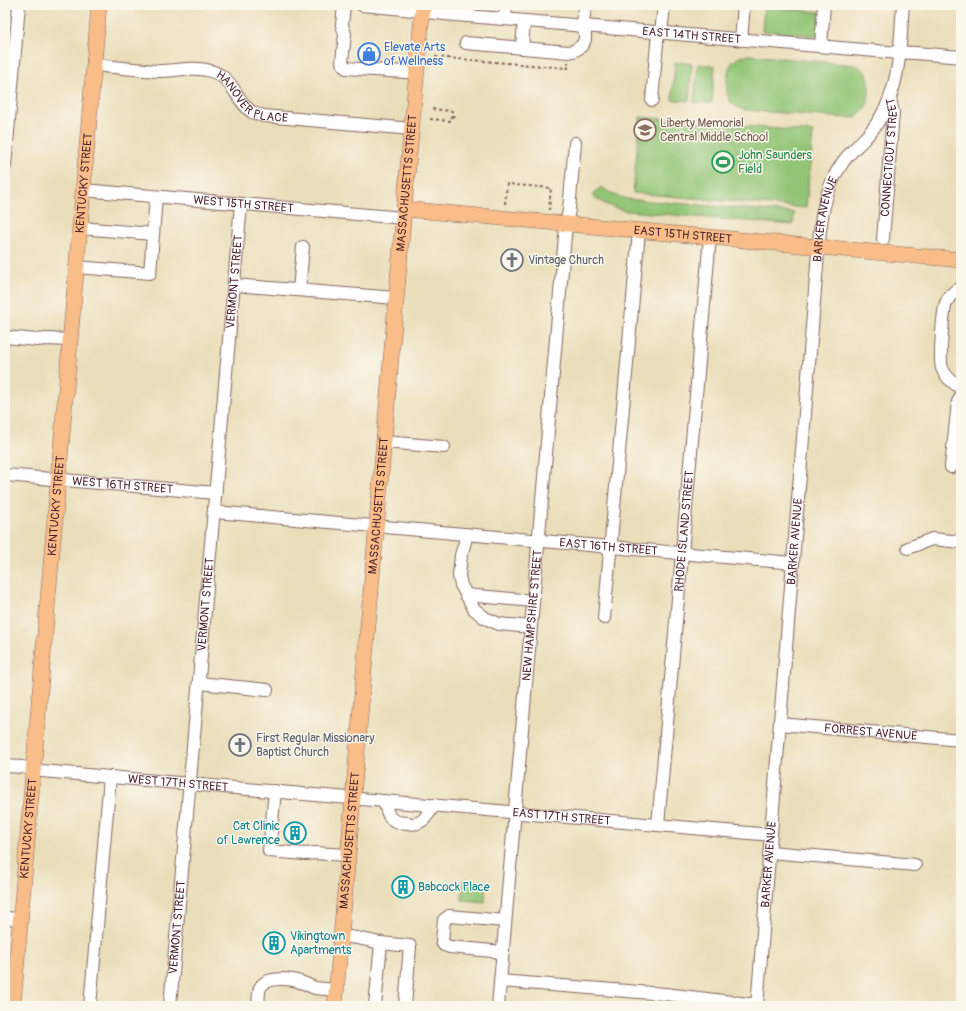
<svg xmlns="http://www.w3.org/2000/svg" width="966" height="1011" font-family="Pangolin,sans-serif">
<rect width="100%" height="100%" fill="#fbf7ec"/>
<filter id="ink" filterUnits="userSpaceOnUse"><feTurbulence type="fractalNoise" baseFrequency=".025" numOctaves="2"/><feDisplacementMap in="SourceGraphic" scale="8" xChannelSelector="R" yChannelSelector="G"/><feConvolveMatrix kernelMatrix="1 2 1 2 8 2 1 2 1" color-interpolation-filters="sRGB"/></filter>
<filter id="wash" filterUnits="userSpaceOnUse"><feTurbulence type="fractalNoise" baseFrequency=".012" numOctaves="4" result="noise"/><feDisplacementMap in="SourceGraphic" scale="16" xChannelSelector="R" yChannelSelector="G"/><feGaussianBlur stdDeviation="0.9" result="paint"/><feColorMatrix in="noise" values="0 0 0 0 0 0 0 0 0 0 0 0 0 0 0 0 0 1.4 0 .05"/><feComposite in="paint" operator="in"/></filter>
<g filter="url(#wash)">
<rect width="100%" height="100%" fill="#eadeba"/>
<path fill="#91c475" stroke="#6e7250" d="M764 7 820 12 818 36 762 31Z
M750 55 855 65C869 71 870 79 869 93 868 108 862 118 846 118L745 110C728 106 726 95 727 81 728 65 733 56 750 55Z
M675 62 692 64 689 101 672 100Z
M698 64 715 66 712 103 694 102Z
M640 117 813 132 806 208 633 193Z
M601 187 614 195 627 199 794 213 793 225 626 211C613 208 602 204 592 195Z
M463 880 486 882 485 902 462 900Z"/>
</g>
<g filter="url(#ink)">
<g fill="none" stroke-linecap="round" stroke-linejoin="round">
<g stroke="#82625d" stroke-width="14">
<g id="minor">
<path d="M344 5 342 25 345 34 342 62 346 68C370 70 393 71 417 73"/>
<path id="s1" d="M362 5 404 9 444 14 887 52 916 53 961 57"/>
<path d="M505 19 506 5"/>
<path d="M661 33 664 5"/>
<path d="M741 40 744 5"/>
<path d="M466 43 569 52C578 50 586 45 585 35 585 31 583 28 583 25 583 18 585 12 585 5"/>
<path d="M821 46 824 5"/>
<path d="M522 48 524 21"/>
<path id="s2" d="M94 65C115 67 137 70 159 71 178 71 202 64 220 75 234 83 239 104 252 112 255 114 260 115 264 116L412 129"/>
<path d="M652 100 658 32"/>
<path d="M5 166 19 5"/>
<path id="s3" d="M83 190 403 218"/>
<path d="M80 228 153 234"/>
<path id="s4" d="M883 239 893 113 890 98"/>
<path d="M76 267 150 273 156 197"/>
<path d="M234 285 396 298"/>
<path d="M961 288C954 291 949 295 946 303 943 311 939 360 942 368 945 377 953 383 961 388"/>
<path d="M299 290 303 247"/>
<path d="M5 337 37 340 46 339 70 340"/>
<path d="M384 442 444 447"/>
<path d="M951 467 958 402 961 395"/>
<path id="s5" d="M5 475 216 493"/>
<path id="s6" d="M215 512 793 563"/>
<path d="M466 534 465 542 461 555 459 576 461 585 474 609 485 618 499 624 531 627"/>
<path d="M908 548 932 539 961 542"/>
<path d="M466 595 533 601"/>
<path d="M604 618 639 231"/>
<path d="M199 683 267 690"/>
<path id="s7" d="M780 724 961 740"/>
<path id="s8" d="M5 766 22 767 42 771 771 835"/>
<path d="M275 791 269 851 305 854 314 853 347 855"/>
<path d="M384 801C389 818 389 822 408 823 412 824 417 824 420 822 426 819 430 811 434 805"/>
<path id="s9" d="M658 825 710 237"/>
<path d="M770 852 915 865"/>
<path d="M5 918 20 919"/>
<path d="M341 936 357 938 381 943 410 946 405 1006"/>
<path d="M503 952 450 947 444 945 442 942 444 920 449 916 505 921"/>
<path d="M5 967 16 968"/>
<path d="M500 981 665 994 757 1005"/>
<path d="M90 1006 110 777"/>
<path id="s10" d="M170 1006 241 204"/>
<path d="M258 1006C259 1001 258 992 260 988 266 975 293 979 303 983 307 984 311 987 315 988 322 989 329 989 336 990"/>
<path d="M375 1006 381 943"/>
<path id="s11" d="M498 1006 566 224 569 210 575 143"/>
<path id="s12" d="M757 1006 817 265C820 229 821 193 843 162 849 153 858 146 865 138 874 129 881 118 886 107 901 76 900 39 903 5"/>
</g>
</g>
<g stroke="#82625d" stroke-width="16">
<g id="major">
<path id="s13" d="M404 209 961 260"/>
<path id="s14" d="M13 1006 99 5"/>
<path id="s15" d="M335 1006 404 209 423 5"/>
</g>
</g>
<path stroke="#82625d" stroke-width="2" stroke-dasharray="3 3" stroke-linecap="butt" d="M435 57 568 68V62
M452 116H456
M430 119 451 121 452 111 431 109
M505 204 507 184 551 188 549 210"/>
<use href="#minor" stroke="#fff" stroke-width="12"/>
<use href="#major" stroke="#f8bd89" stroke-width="15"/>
</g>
</g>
<defs>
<g id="shop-ring" transform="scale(1.15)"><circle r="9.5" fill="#fbf7ec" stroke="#3f7fe0" stroke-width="1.5"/><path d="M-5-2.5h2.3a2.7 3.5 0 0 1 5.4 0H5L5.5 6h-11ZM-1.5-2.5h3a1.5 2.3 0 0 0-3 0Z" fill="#3f7fe0"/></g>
<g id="school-ring" transform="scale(1.15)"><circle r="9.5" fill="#fbf7ec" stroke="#8d6e63" stroke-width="1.5"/><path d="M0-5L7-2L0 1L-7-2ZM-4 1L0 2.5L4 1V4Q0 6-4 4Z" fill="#8d6e63"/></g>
<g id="stadium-ring" transform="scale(1.15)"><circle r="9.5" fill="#fbf7ec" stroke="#2e9e5b" stroke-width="1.5"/><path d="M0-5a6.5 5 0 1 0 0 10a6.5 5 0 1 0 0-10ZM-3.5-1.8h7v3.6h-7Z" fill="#2e9e5b"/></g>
<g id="church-ring" transform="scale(1.15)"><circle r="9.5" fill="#fbf7ec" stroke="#6b7280" stroke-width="1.5"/><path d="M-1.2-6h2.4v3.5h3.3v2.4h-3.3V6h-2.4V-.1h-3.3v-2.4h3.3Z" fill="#6b7280"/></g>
<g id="building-ring" transform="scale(1.15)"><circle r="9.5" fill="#fbf7ec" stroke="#0f9aa8" stroke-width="1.5"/><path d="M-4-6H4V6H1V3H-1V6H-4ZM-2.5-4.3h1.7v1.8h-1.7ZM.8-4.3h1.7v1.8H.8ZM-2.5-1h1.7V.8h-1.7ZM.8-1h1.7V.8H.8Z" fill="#0f9aa8"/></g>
</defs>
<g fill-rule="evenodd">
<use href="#shop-ring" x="369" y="54"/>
<use href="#school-ring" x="645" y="130"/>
<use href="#stadium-ring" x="723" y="162"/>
<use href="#church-ring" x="512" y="260"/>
<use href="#church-ring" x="240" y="745"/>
<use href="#building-ring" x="295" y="833"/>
<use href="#building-ring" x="403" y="887"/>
<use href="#building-ring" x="274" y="943"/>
</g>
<g text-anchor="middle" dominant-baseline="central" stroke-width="3" stroke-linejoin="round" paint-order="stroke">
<g font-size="12" fill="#4a1f2b" stroke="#fbf7ec">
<text stroke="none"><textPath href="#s1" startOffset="331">EAST 14TH STREET</textPath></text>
<text stroke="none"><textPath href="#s2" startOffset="169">HANOVER PLACE</textPath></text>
<text stroke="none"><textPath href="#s4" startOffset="82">CONNECTICUT STREET</textPath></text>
<text stroke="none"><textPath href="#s14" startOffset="826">KENTUCKY STREET</textPath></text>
<text stroke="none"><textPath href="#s15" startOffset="826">MASSACHUSETTS STREET</textPath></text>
<text stroke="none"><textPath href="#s3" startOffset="161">WEST 15TH STREET</textPath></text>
<text stroke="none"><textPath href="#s12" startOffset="790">BARKER AVENUE</textPath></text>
<text stroke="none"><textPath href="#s13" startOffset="280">EAST 15TH STREET</textPath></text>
<text stroke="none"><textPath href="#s10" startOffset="727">VERMONT STREET</textPath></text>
<text stroke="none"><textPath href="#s5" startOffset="118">WEST 16TH STREET</textPath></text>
<text stroke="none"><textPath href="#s14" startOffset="502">KENTUCKY STREET</textPath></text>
<text stroke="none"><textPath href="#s15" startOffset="502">MASSACHUSETTS STREET</textPath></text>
<text stroke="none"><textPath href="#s9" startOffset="295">RHODE ISLAND STREET</textPath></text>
<text stroke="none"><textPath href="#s12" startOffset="466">BARKER AVENUE</textPath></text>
<text stroke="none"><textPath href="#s6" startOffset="395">EAST 16TH STREET</textPath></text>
<text stroke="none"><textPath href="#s10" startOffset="403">VERMONT STREET</textPath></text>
<text stroke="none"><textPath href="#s11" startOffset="392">NEW HAMPSHIRE STREET</textPath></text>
<text stroke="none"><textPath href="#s7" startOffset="91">FORREST AVENUE</textPath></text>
<text stroke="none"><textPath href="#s8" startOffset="174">WEST 17TH STREET</textPath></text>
<text stroke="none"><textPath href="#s8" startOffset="559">EAST 17TH STREET</textPath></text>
<text stroke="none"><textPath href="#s14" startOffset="178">KENTUCKY STREET</textPath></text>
<text stroke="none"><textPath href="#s15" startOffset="166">MASSACHUSETTS STREET</textPath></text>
<text stroke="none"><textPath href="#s12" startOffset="142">BARKER AVENUE</textPath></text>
<text stroke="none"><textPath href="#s10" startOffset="79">VERMONT STREET</textPath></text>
</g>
<g font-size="12" fill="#366cbe" stroke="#fbf7ec" text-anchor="start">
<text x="384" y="47">Elevate Arts<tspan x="384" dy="14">of Wellness</tspan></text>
</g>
<g font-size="12" fill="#785e54" stroke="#fbf7ec" text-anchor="start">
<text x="660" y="123">Liberty Memorial<tspan x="660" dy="14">Central Middle School</tspan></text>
</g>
<g font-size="12" fill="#27864d" stroke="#fbf7ec" text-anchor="start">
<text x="738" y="155">John Saunders<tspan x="738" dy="14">Field</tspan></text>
</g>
<g font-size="12" fill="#5b616d" stroke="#fbf7ec" text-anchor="start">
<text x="528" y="260">Vintage Church</text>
<text x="256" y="738">First Regular Missionary<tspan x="256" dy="14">Baptist Church</tspan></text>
</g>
<g font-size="12" fill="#0d838f" stroke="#fbf7ec" text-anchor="start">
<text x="280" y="826" text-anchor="end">Cat Clinic<tspan x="280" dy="14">of Lawrence</tspan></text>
<text x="418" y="887">Babcock Place</text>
<text x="290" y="936">Vikingtown<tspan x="290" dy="14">Apartments</tspan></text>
</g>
</g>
<rect width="966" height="1011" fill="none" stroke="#fbf7ec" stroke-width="20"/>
</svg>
